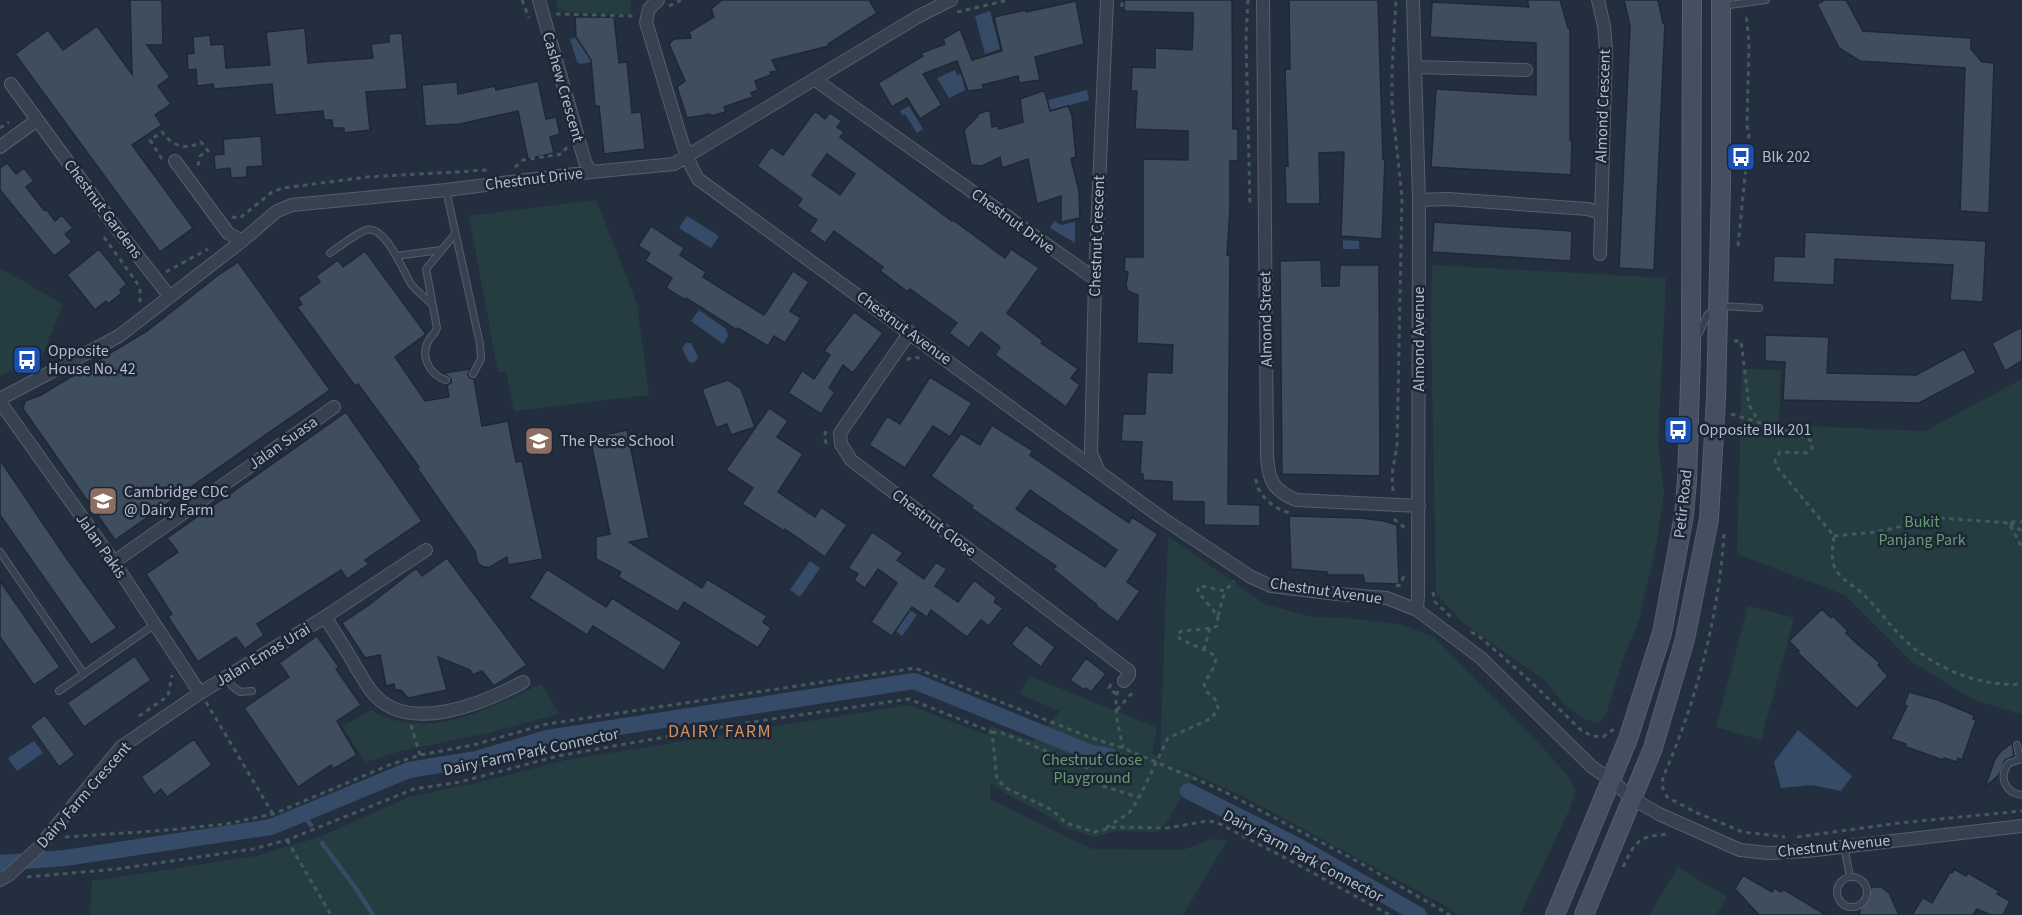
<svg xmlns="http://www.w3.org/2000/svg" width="2022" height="915" font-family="'Source Sans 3',sans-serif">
<rect width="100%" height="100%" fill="#232f3f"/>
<path fill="#253d40" d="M556 0H631L630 15 559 11Z
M596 200 637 304 649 395 514 411 506 372H498L469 216Z
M1432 265 1666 278 1658 442 1664 492 1657 541 1639 620 1625 654 1606 714 1598 723 1582 718 1564 704 1544 680 1461 621 1436 593 1431 322Z
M0 268 63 304 43 354 0 376Z
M1742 369 1781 370 1779 425 1925 431 2022 379V713H2018L1974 700 1912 662 1845 595 1737 554Z
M1168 536 1265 604 1311 617 1344 618 1400 624 1434 637 1544 749 1570 778 1575 791 1570 808 1520 915H1458L1444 905 1244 797 1177 766 1194 776 1167 822 1158 832 1116 831 1094 837 1066 828 1050 817 1005 793 990 782V799L1092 849 1183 850 1211 839 1227 841 1183 915H90L92 881 256 856 319 837 409 797 481 782 566 760 908 705 987 735 990 726 1033 741 1060 711 1019 694 1030 676 1157 728 1152 754 1160 758Z
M1748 606 1794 618 1761 740 1716 727Z
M541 684 559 714 488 733 401 751 365 762 342 726 372 710C377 714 382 716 388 718 438 737 497 705 541 684Z
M1678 867 1727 897 1716 915H1649Z"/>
<path fill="#354b67" d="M990 11 1000 49 985 54 975 16Z
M583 36 591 62 580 64 577 62 570 39Z
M955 70 957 75 961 74 965 90 949 98 937 78Z
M1087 90 1089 100 1050 110 1048 100Z
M909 106 923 129 917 133 905 114 902 115 900 111Z
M687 216 719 236 711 248 679 228Z
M1054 221 1061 225 1075 222V243L1050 228Z
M1343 240 1359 241V249H1343Z
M699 310 726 329 728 336 723 344 691 321Z
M686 343H691L698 357 694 363 689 362 682 348Z
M810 561 820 568 800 597 790 590Z
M910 610 917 615 902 636 896 631 898 627 887 620 908 614Z
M1798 730 1852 776 1841 791 1812 785 1781 788 1774 762Z
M34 741 43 753 17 771 8 758Z"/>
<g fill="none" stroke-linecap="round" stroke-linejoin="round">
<path stroke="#354b67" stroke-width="4.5" d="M302 814 311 825
M322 843 357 890 373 915"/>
<path stroke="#354b67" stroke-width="16" d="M1188 791 1300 847 1419 915
M0 863 65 858 271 827 409 770 476 759 547 738 914 681 1089 752 1110 756"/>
</g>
<path fill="#3e4e5e" stroke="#1e2836" stroke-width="1.5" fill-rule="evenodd" d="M130 0H162L163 45H147L170 77 158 86 171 104 155 115 162 125 132 145 193 228 160 252 15 54 48 30 63 50 97 26 132 74Z
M722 0H869L877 13 828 44 829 46 772 60 777 71 770 72 771 75 755 81 758 90 751 93 753 97 724 107 726 112 711 116 710 114 687 118 677 87 685 81 669 44 674 39 691 38 689 32 714 17 711 9Z
M1124 0H1232L1233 129H1238V161H1230V208L1227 255H1230L1228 504 1260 505V526L1204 525V502L1172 501V482L1143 480V474H1140L1142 442 1121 441 1123 414H1145L1147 372 1172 373 1173 345 1137 343 1138 295 1128 291 1126 285 1128 272 1124 271 1125 257H1143V159L1188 160V131L1135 129 1137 91H1131L1132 67 1155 68V48L1192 50 1193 31V13L1124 11Z
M1289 0H1378L1383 159H1385L1382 239 1341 236 1344 152 1319 153 1320 204H1286L1285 166H1288L1285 69H1290Z
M1527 0H1560L1568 28H1570V140L1572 141 1571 175 1431 167 1436 89 1536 95V43L1430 37 1432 2 1529 7Z
M1624 0H1658L1663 23H1665L1654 270 1619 268 1630 26Z
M1825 0H1846L1863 31 1971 38V49L1982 62 1994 63 1989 213 1960 211 1965 68 1860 61 1839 48 1817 4Z
M1076 1 1084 44 1035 57 1040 80 1019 83 1018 76 982 85 984 89 968 91 957 61 923 74 942 105 920 119 907 98 892 107 878 83 923 56 921 53 945 44 943 39 960 29 972 60 1002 51 994 17 1026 10V12Z
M575 17H614L619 63 627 62 632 113 641 112 645 149 604 154 599 106H595L591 60 576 37Z
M305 28 308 63 373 58 371 44 389 42V34L402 33 407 89 366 92 370 130 344 133V128H333L332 120H324L323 111 275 115 272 84 214 89 213 84 197 86 196 69 188 70 187 54 194 53 193 37 210 35 211 45 224 44 226 68 270 65 266 32Z
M538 81 546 119 556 117 560 134 550 137 554 153 528 159 518 111 460 124 425 126 422 85 457 82 458 94 495 86 496 90Z
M1042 91 1045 92 1050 111 1068 106 1072 115 1076 157 1071 159 1079 191 1080 218 1061 222V196L1037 204 1028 159 1002 168 1000 157 982 166 971 165 964 130 978 116V114L990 110 992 127 998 126 999 129 1023 122 1020 99Z
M815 111 825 119 830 113 842 121 837 127 844 132 840 137 952 221 953 220 1005 258 1011 249 1039 268 1007 313 1043 341 1041 343 1078 369 1071 378 1080 385 1066 407 995 355 1000 347 981 332 969 348 949 333 957 323 910 289 908 292 880 271 883 267 834 231 825 243 809 231 817 220 797 206 802 199 757 166 771 147 783 155ZM827 154 855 174 840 195 812 175Z
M261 136 263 166 247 167V177L231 178 230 168 215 170 214 155 224 154 223 139Z
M7 163 16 174 24 168 34 181 26 187 44 210 46 209 55 221 62 215 73 228 65 234 72 242 54 256 0 190V168Z
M1434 222 1572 231 1571 261 1432 252Z
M651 226 684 248 680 255 706 272 703 277 764 315 793 271 809 282 790 311 801 318 785 343 774 336 768 346 738 328 737 330 686 298 685 300 666 288 672 278 645 261 650 253 638 246Z
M1805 232 1986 241 1983 302 1950 300 1953 265 1835 259 1834 285 1773 282 1774 256 1804 257Z
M99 249 127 284 120 290 122 293 108 304 106 301 95 310 67 275Z
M365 251 426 334 395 357 425 401 449 397 447 385 451 383V379L444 373 470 369 468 375 470 378 474 379 482 426 508 421 516 462 522 461 543 559 508 565 507 557 490 567H484L478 564 475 551 417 468 419 467 358 384 355 386 297 307 302 304 298 298 320 282 316 276 338 260 343 267Z
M1321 260 1322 286H1339L1340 265H1379L1380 476 1282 474 1280 261Z
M238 262 330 390 115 540 23 409 25 401 41 395 147 331 217 276Z
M854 312 883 333 853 373 843 365 829 388 835 392 821 414 788 393 802 371 814 379 830 355 824 351Z
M2022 327V361L2005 371 1992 343Z
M1765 335 1829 337 1827 373 1916 375 1964 349 1976 373 1919 403 1783 400 1785 362 1765 361Z
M930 377 972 403 950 437 933 426 905 468 869 445 887 416 900 424Z
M728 380 741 389 755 427 731 435 727 424 716 428 702 389Z
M769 408 788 421 777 437 803 454 778 492 815 517 821 507 847 525 825 557 785 529 784 531 742 504 753 488 726 470Z
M346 412 422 521 365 560 369 564 347 579 341 570 257 624 264 635 245 649 236 637 198 662 168 617 172 614 146 574 178 552 167 538Z
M992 425 1033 451 1030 455 1129 523 1132 517 1158 534 1127 582 1140 591 1118 622 1096 606 1097 605 1053 569 1056 566 971 508 973 506 931 476 961 433 980 445ZM1030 490 1117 550 1105 567 1016 509Z
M627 430 649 538 629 542 702 588 707 579 767 616 763 622 771 628 758 648 684 602 678 612 618 577 621 572 596 559V537L610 534 590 438Z
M0 460 67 559 117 628 91 645 0 515Z
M1289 516 1361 518 1384 521 1397 525 1399 584 1365 583 1363 575H1327V572L1291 569Z
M872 532 903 553 897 560 924 579 936 562 947 569 935 586 958 602 974 580 997 598 994 602 1003 608 989 626 981 620 967 637 931 610 927 617 912 607 892 636 871 622 897 583 878 569 865 588 854 580 858 574 848 568Z
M447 558 527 665 494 686 482 671 473 675 470 670 438 657 447 690 408 698 401 690H395L394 684 386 686 380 655 365 658 342 623 369 605 416 568 422 576Z
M547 569 606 607 612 598 682 642 664 671 593 626 587 635 529 598Z
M0 581 60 667 34 685 0 637Z
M1822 609 1831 618 1833 616 1848 631 1846 633 1854 641 1880 663 1878 665 1888 676 1857 709 1797 652 1799 651 1789 641Z
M1026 625 1055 647 1041 667 1011 644Z
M317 636 339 667 336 669 361 705 337 721 357 755 333 769 331 765 298 787 244 708 289 677 279 663Z
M135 656 151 680 84 727 67 703Z
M1086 658 1106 674 1091 692 1086 688 1084 690 1070 680Z
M1909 692 1938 700 1974 715 1973 719 1976 720 1962 760 1958 758 1957 762 1944 758 1943 760 1906 747V744L1891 739 1907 706 1904 705Z
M45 715 75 755 59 767 30 726Z
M194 739 212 765 167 797 161 789 154 795 141 777Z
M2012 743 2014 756 2005 760 1999 775 1985 787 1995 759 2001 751Z
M1954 869 1966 876 1968 873 1999 891 1997 894 2010 901 2003 915H1991L1977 909 1973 915H1912L1922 899 1924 898 1932 903 1950 872 1952 873Z
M1743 875 1772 892 1774 888 1781 892 1783 889 1826 915H1759L1735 889Z
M1872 887H1881L1889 893 1899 915H1859L1863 898Z"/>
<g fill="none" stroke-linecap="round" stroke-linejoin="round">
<g stroke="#555f6d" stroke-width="8">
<path id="service" d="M1722 6 1766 0
M446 190 480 344 481 359 473 374
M330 253C340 246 356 234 366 230 385 224 403 271 411 284 416 291 425 297 431 303
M396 256 441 250
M1697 337 1708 314 1718 306 1759 308
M446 380C430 375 419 356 429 340 432 335 435 334 437 328L426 269 455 234
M0 552 84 674
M227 677 232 686 240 692 252 691
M59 691 154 625
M2017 745 2020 759
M2022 759 2009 763C1998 777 2005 793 2022 795
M1844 846 1850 877
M1837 892a15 15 0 1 1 30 0a15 15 0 1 1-30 0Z"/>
</g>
<g stroke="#555f6d" stroke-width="14">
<path id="minor" d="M539 0 585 162 591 172
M658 0 649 9 646 22 683 145 692 168 698 179 1162 518 1251 577 1271 586 1337 594 1387 598 1417 610 1481 658 1592 767 1611 780 1633 799 1659 814 1740 850 1768 853 1807 851 2022 826
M1263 0 1267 454C1268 479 1272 490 1296 500L1419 506
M1413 0 1419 200 1418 595 1417 610
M1598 0 1604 26 1606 50 1600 254
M1415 67 1526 70
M814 79 1095 279
M11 84 117 229 170 297
M0 147 37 120
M175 161 228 233 242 241
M1419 200 1448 199 1588 209 1600 213
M910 332 840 433 841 444 851 460 1129 671V675L1124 681
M0 399 119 336 242 241 277 211 292 205 446 190 591 172 674 164 919 16 951 0
M0 402 114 562 200 693
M1098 470 1091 453 1095 279 1107 0
M114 562 334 407
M325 617C336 634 347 651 357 669 362 676 366 685 372 692 407 736 484 703 523 682
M0 880 10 874 39 847 121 747 200 693 325 617 426 550"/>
</g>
<g stroke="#555f6d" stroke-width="20">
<path id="secondary" d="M1555 915 1628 739 1662 633 1684 515 1687 481 1691 352 1692 0
M1584 915 1653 748 1685 639 1709 519 1716 399 1721 185V0"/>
</g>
<path stroke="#435a5d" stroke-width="3" stroke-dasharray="4.5 4.5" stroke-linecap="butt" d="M522 0 529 18
M1248 0 1246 38 1250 205
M669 6 681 0
M1122 7V0
M957 12 1009 0
M556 14 633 16
M0 128 9 122
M162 159 150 140 162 132C172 146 186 151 201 142L208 151 200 156 197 170
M515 167 523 160 562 154 567 147
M232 217 240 218 272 192 283 188 368 177 488 170
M104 237 137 283 140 290V303
M1738 246 1749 135 1747 125 1749 42 1746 14
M166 272 208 249
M1734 341H1741L1749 405 1758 420
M907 360 912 357 920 358
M1731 414 1797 434 1812 441V448L1807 453 1780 452 1775 460 1776 466 1834 536C1833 547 1830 558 1835 568 1840 580 1856 586 1865 596 1883 614 1898 637 1919 652 1947 673 1987 687 2022 684
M826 431 824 437 827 445
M1256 479C1256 494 1276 511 1291 513
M1393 491 1392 475 1397 445 1402 197 1392 103V71L1396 0
M1394 519 1405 528
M2011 522H2022
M2010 523 2022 531
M1724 534C1719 615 1696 703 1663 777L1662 786 1667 797 1695 812 1743 832 1785 837
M1834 536 1876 532 1940 518 2009 523 2022 547
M1396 586 1400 585 1404 576
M1433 592 1435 602 1451 617
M1218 616 1225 591
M1471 632 1480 637 1530 681 1581 730 1592 736 1603 737 1614 729
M1204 650 1210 628
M1111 684 1109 688 1116 694
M1118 691C1112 707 1120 732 1123 748
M206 702 273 814
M1117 710 1132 693
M139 716 168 696 172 675
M411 725 420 755
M992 732 1002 733 1088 768 1103 786 1138 797
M1106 828 1129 813 1139 798 1168 738 1212 718 1218 708 1217 701 1206 691 1204 684 1214 667 1216 658 1211 653 1180 639 1177 634 1182 631 1213 628 1217 626 1218 616 1198 592V587L1201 586 1225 591 1234 581
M65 837 169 830 226 824 273 814 392 764 420 755 473 745 547 724 915 668 1089 737 1123 748 1221 790 1355 860 1450 915
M1797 837 1899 823 2022 811
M287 840 331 915
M1623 867C1636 839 1640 836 1670 834
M27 877 117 869 253 849 287 840 414 789 460 782 558 756 738 724 909 699 992 732 997 779 1006 788 1052 810 1066 823 1094 832 1115 827 1167 828 1207 821 1216 822 1293 862 1390 915"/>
<use href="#service" stroke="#37414f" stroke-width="6"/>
<use href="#minor" stroke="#37414f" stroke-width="12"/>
<use href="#secondary" stroke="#445062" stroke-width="18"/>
</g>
<defs>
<g id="bus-square" transform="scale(1.5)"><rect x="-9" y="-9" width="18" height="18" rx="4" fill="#1a4fb4" stroke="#1c2634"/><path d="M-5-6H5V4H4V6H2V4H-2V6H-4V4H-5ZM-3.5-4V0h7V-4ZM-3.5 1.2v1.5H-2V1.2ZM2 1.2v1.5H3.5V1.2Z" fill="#fff"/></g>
<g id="school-square" transform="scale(1.5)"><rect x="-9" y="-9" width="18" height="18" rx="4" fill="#8d6e63" stroke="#1c2634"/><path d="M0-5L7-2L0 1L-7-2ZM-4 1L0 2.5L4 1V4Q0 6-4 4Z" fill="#fff"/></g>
</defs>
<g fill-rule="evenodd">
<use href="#bus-square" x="1741" y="157"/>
<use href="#bus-square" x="27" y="360"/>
<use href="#bus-square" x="1678" y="430"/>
<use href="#school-square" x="539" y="441"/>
<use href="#school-square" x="103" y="501"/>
</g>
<g text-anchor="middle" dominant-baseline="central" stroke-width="5" stroke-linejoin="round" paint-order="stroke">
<g font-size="16" fill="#b3bcca" stroke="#1c2634">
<text transform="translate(563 87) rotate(74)">Cashew Crescent</text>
<text transform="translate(1603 106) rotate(-88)">Almond Crescent</text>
<text transform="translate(534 179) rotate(-7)">Chestnut Drive</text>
<text transform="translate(103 209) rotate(53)">Chestnut Gardens</text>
<text transform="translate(1013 221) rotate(36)">Chestnut Drive</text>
<text transform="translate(1097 236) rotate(-88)">Chestnut Crescent</text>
<text transform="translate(1266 319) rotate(-91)">Almond Street</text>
<text transform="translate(904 328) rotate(36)">Chestnut Avenue</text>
<text transform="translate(1419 339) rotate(-90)">Almond Avenue</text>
<text transform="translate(283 443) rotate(-35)">Jalan Suasa</text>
<text transform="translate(1683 504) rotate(-84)">Petir Road</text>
<text transform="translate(934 523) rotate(37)">Chestnut Close</text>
<text transform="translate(101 546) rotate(55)">Jalan Pakis</text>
<text transform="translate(1326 591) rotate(8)">Chestnut Avenue</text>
<text transform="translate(263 655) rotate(-31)">Jalan Emas Urai</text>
<text transform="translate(531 752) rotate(-12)">Dairy Farm Park Connector</text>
<text transform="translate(84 795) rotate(-49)">Dairy Farm Crescent</text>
<text transform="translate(1834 846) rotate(-6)">Chestnut Avenue</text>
<text transform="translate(1303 856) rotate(28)">Dairy Farm Park Connector</text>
</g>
<g font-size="16" fill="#b3bcca" stroke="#1c2634" text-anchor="start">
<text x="1762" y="157">Blk 202</text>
<text x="48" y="351">Opposite<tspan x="48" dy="18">House No. 42</tspan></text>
<text x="1699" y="430">Opposite Blk 201</text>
<text x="560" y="441">The Perse School</text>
<text x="124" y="492">Cambridge CDC<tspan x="124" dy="18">@ Dairy Farm</tspan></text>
</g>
<g font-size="16" fill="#689c73" stroke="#1c2634">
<text x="1922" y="522">Bukit<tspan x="1922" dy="18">Panjang Park</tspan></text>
<text x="1092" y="760">Chestnut Close<tspan x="1092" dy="18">Playground</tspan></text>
</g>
<g font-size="18" letter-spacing="1.5" fill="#da905d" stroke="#1c2634">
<text x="720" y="731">DAIRY FARM</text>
</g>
</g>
</svg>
